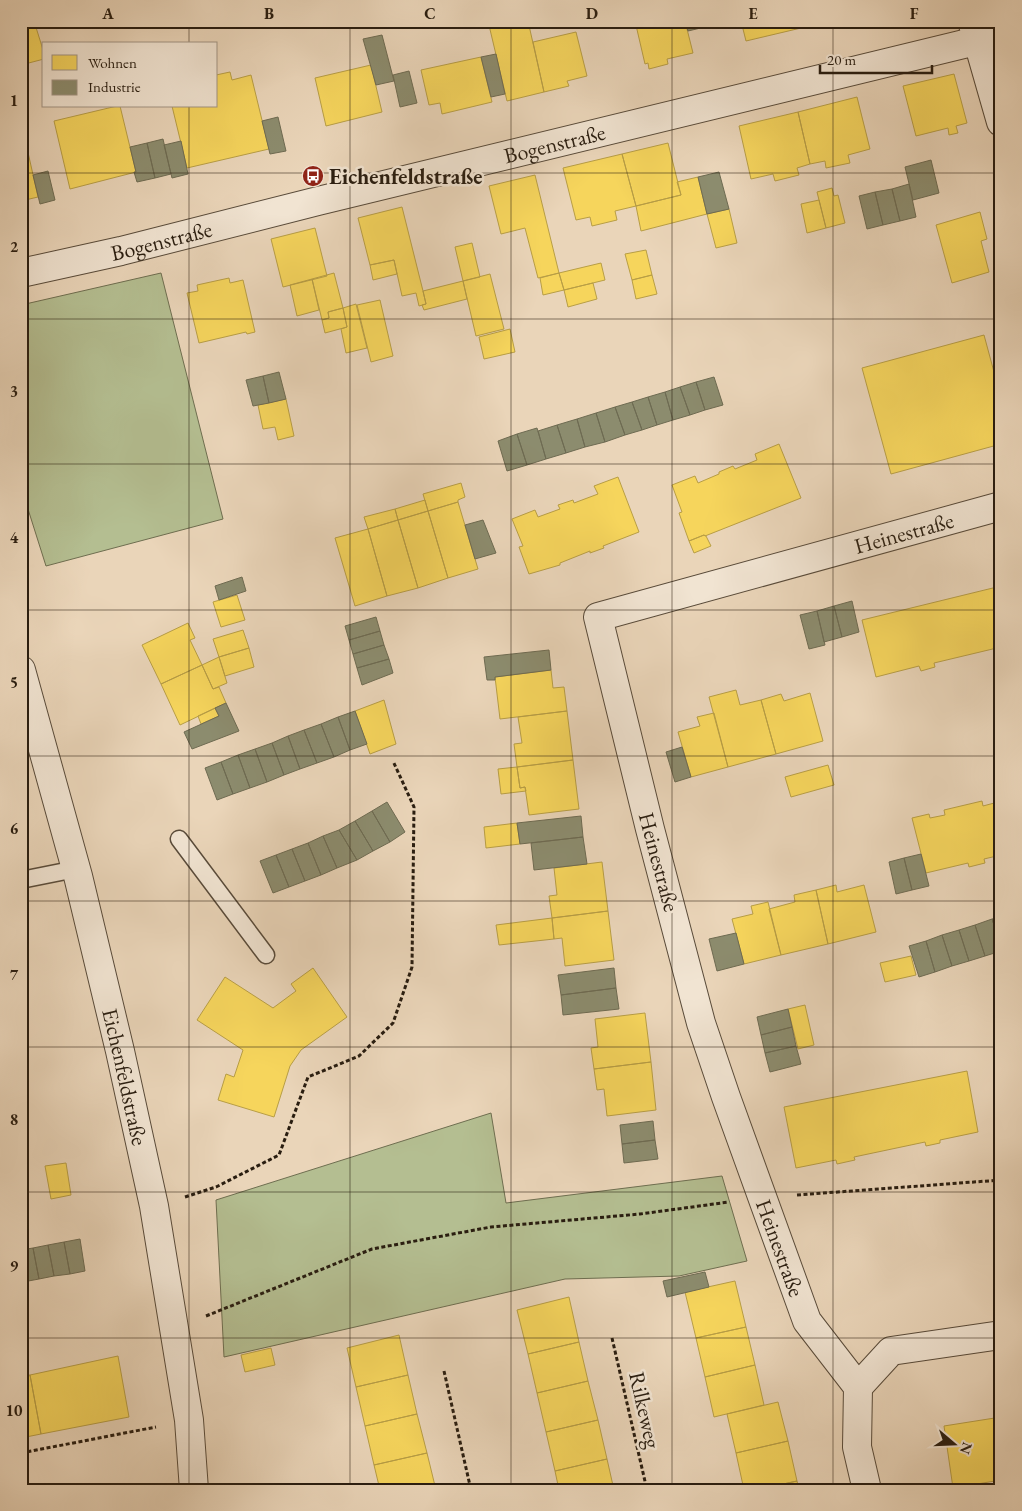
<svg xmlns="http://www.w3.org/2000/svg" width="1022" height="1511" font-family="'EB Garamond',serif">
<rect width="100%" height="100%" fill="#ead5b9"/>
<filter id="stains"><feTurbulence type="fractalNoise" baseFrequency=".004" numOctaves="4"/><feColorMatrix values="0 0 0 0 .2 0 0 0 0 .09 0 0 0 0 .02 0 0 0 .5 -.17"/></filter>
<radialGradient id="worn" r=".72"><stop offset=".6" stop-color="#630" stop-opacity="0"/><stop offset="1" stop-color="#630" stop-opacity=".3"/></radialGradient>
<path fill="#b4be91" stroke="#6e6e50" d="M161 273 223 519 46 566 21 487V305Z
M491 1113 506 1203 722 1176 747 1261 679 1276 565 1279 224 1357 216 1200Z"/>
<path fill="#f6d55c" stroke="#b89e45" d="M21 21H34L44 53V59L21 65Z
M488 21H528L544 92 507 101Z
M635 21H685L693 53 667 59 668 64 649 69 648 63 645 64Z
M741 21H800L801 28 746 41Z
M576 32 587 76 567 81 569 86 544 92 533 42Z
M481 57 492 102 442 114 440 103 429 105 421 70Z
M371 65 382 112 326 126 315 78Z
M230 72 232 80 251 75 269 149 187 168 172 106H216V75Z
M954 74 967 123 956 126 958 133 949 135 948 128 916 136 903 86Z
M857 97 870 149 848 155 850 163 826 168 825 161 810 164 798 112Z
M117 106H120L136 172 70 189 54 121Z
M798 112 810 164 797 168 799 175 775 181 773 174 751 179 739 126Z
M25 139 38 197 21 201V140Z
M668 143 681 195 636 206 622 154Z
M622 154 636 206 615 211 617 220 592 226 590 217 576 220 563 168Z
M535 175 559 273 538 278 525 228 501 234 489 186Z
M698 177 707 214 641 231 636 206 681 195 677 182Z
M832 188 834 196 838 195 845 223 826 228 817 192Z
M819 200 826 228 807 233 801 204Z
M402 207 423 291 426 304 419 306 416 293 402 296 394 260 370 265 358 218Z
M729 209 737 243 716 248 707 214Z
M980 212 987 239 981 241 989 272 952 283 936 225Z
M315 228 327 276 283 287 271 239Z
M472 243 480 277 463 281 455 247Z
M646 250 652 275 632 280 625 254Z
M394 260 397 274 373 280 370 265Z
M601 263 605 280 564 290 559 273Z
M334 273 343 308 328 312 329 318 322 320 312 279Z
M559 273 564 290 543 295 540 278Z
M490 274 504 329 476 336 463 281Z
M652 275 657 294 636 299 632 280Z
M229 278 230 283 243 280 255 332 247 334 246 332 199 343 187 293 198 291 197 285Z
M312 279 319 310 297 316 290 285Z
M463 281 467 299 424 310 422 305 426 304 423 291Z
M593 283 597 299 568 307 564 290Z
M380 300 393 356 371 362 357 305Z
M356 304 367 348 346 353 341 329 347 327 343 308Z
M343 308 347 327 325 333 322 320 329 318 328 312Z
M510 329 515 352 484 359 479 337Z
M984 335 1001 398V444L891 474 862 368Z
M286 399 294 436 278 440 275 427 263 429 258 405Z
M779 444 801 498 705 536 704 535 689 541 679 513 682 512 672 485 695 476 698 483 719 474V472L733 466 735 469 757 460 755 454Z
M618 477 639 532 603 546 604 548 590 553V551L560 563V565L529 574 519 547 523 546 512 519 535 510 538 517 560 509 558 505 573 500 574 503 598 494 594 486Z
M461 483 465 497 458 500V502L428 511 423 494Z
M425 500 428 511 398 520 395 509Z
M458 502 478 569 448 578 428 511Z
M395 509 398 520 368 529 364 517Z
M428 511 448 578 418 588 398 520Z
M398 520 418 588 387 596 368 529Z
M368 529 387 596 355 606 335 538Z
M704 535 706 536 711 546 694 553 689 541Z
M1001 586V647L934 663 935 667 921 671 919 666 876 677 862 620Z
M237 595 245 620 221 627 213 602Z
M188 623 195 638 190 640 202 665 161 684 142 645Z
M243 630 249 648 219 657 213 639Z
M249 648 254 667 225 676 219 657Z
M219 657 227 683 213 689 202 665Z
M202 665 213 689 219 687 226 703 180 725 161 684Z
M551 670 553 688 564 687 567 711 500 719 495 677Z
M736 690 740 705 761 700 776 754 728 767 709 697Z
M810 693 823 741 776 754 761 700 781 694 784 701Z
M384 700 396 744 370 754 355 711Z
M215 708 219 716 201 724 198 716Z
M567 711 573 760 517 767 514 744 522 743 518 717Z
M714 713 728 767 691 777 678 732 700 726 697 717Z
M573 760 579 809 529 815 525 787 520 788 517 767Z
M828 765 834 785 791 797 785 777Z
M517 767 520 788 525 787 526 791 501 794 498 769Z
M1001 796V855L984 859 985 863 969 867 968 863 926 873 912 818 929 814 930 818 945 815 944 810 982 801 983 806 998 802 996 797Z
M517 823 520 844 486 848 484 827Z
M602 862 608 911 552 918 549 896 557 895 554 868Z
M836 885 837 892 864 885 876 932 828 944 816 890Z
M816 890 828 944 781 955 769 909 795 902 794 895Z
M768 902 781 955 744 964 732 919 753 914 751 906Z
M608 911 614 960 565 966 562 938 554 939 552 918Z
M552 918 554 939 499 945 496 925Z
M911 956 916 975 885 982 880 963Z
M313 968 347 1017 301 1050 290 1066 274 1117 218 1100 226 1074 234 1077 243 1050 197 1020 225 977 273 1008 296 991 291 984Z
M805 1005 814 1045 798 1049 788 1009Z
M645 1013 651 1062 594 1069 591 1048 598 1047 595 1019Z
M1001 1053V1074L997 1054Z
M651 1062 656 1110 607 1116 604 1089 597 1090 594 1069Z
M967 1071 978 1132 940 1140V1143L926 1146 925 1142 854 1157 855 1160 837 1164 836 1160 796 1168 784 1107Z
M66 1163 71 1195 51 1199 45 1166Z
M735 1281 746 1327 696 1338 685 1292Z
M569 1297 579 1342 528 1354 517 1310Z
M746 1327 755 1365 705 1377 696 1338Z
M399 1335 408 1375 356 1387 347 1348Z
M579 1342 588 1381 537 1393 528 1354Z
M271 1348 275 1365 245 1372 241 1355Z
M118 1356 129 1417 41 1434 30 1375Z
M755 1365 764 1405 714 1417 705 1377Z
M30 1375 41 1434 21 1438V1376Z
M408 1375 417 1414 365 1426 356 1387Z
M588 1381 598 1420 546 1432 537 1393Z
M778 1402 788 1441 736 1453 727 1414Z
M417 1414 427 1453 374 1465 365 1426Z
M1001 1417V1480L953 1488 944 1426Z
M598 1420 607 1459 555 1471 546 1432Z
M788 1441 797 1481 756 1490H744L736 1453Z
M427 1453 436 1490H380L374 1465Z
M607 1459 614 1490H559L555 1471Z
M797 1481 799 1490H756Z"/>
<path fill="#8c8c6e" stroke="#6e6b52" d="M685 21H708L709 26 688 31Z
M708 21H725V22L709 26Z
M382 35 394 81 376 85 363 39Z
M496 54 505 94 491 97 481 57Z
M409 71 417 103 400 107 393 75Z
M278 117 286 151 270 154 262 121Z
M163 139 171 174 155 178 147 143Z
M181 141 188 174 172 178 164 145Z
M147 143 155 178 137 182 134 172H136L130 147Z
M931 160 939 193 913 200 905 167Z
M48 171 55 200 40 204 33 175Z
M719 172 729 209 707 214 698 177Z
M909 184 916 217 900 221 892 189Z
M892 189 900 221 883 225 875 192Z
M875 192 883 225 867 229 859 196Z
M279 372 286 399 269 403 263 376Z
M263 376 269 403 253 406 246 380Z
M714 377 723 405 705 410 696 382Z
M696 382 705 410 690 415 680 387Z
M680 387 690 415 673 420 665 392Z
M665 392 673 420 657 425 648 397Z
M648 397 657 425 642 430 632 402Z
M632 402 642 430 625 435 615 407Z
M615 407 625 435 605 442 596 413Z
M596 413 605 442 585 447 577 419Z
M577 419 585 447 566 453 557 425Z
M557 425 566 453 546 459 538 431Z
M537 428 546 459 527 465 517 434Z
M517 434 527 465 507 471 498 441Z
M483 520 496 553 475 559 465 525Z
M242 577 246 591 219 600 215 586Z
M852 601 859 632 842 637 834 606Z
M834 606 842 637 824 642 817 611Z
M817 611 825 645 809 649 800 615Z
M376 617 380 631 349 640 345 626Z
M380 631 384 645 353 654 349 640Z
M384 645 389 659 357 668 353 654Z
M549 650 551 670 495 677V680H487L484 657Z
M389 659 393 673 362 685 357 668Z
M226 703 239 731 192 749 184 732 219 716 215 708Z
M355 711 367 744 350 750 338 717Z
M338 717 350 750 334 757 321 724Z
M321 724 334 757 317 763 304 730Z
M304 730 317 763 300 769 288 736Z
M288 736 300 769 284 775 272 743Z
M272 743 284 775 267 782 255 749Z
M682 747 691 777 675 782 666 752Z
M255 749 267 782 250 788 238 755Z
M238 755 250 788 233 794 221 762Z
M221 762 233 794 217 800 205 768Z
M387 802 405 832 390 842 372 811Z
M372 811 390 842 373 851 355 821Z
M581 816 583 837 520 844 517 823Z
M355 821 373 851 357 860 339 830Z
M339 830 357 860 337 868 323 836Z
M323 836 337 868 321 875 308 843Z
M583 837 587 864 534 870 531 843Z
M308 843 321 875 305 881 292 849Z
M292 849 305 881 289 887 276 855Z
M921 854 929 886 912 890 904 858Z
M276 855 289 887 273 893 260 861Z
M904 858 912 890 896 894 889 862Z
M1001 917V946L992 919Z
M992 919 1001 946V951L985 956 975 925Z
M975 925 985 956 969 961 959 930Z
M959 930 969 961 952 966 942 935Z
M736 933 744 964 717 971 709 939Z
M942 935 952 966 935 972 926 941Z
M926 941 935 972 919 977 909 946Z
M614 968 616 988 561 995 558 975Z
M616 988 619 1009 563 1015 561 995Z
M788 1009 792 1027 761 1035 757 1017Z
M792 1027 796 1046 765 1053 761 1035Z
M796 1046 801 1064 770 1072 765 1053Z
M653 1121 655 1140 622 1144 620 1125Z
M655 1140 658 1159 624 1163 622 1144Z
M80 1239 85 1271 70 1274 64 1242Z
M64 1242 70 1274 54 1276 48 1245Z
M48 1245 54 1276 39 1279 33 1248Z
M33 1248 39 1279 23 1282 21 1274V1250Z
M705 1272 709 1287 667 1297 663 1281Z"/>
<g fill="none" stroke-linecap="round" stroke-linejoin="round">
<g stroke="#594b3a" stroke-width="19">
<path id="lane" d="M179 839 266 955
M21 880 76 869"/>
</g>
<g stroke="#594b3a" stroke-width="30">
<g id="street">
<path d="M972 21 1001 122"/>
<path id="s1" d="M21 273 121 251 318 201 1001 35"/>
<path id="s2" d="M21 670 78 876 120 1051 154 1206 189 1420 194 1490"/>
<path d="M858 1387 891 1351 1001 1335"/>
<path id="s3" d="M867 1490 857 1447 858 1387 807 1321 726 1097 701 1023 650 829 598 617 1001 506"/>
</g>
</g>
<path stroke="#291d10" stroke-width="3" stroke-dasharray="4 2.5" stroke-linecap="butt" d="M797 1195 1001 1180
M185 1197 216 1187 279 1155 308 1077 359 1056 393 1023 412 967 414 807 393 761
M206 1316 372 1249 491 1227 640 1214 729 1202
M612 1338 647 1490
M444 1371 471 1490
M21 1453 156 1427"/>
<use href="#lane" stroke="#f1e4d2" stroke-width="16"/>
<use href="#street" stroke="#f1e4d2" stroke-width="28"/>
</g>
<path fill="none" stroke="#291d10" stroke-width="1" stroke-opacity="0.55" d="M189 21V44M350 21V1490M511 21V1490M672 21V1490M833 21V1490M189 106V1490M21 173H1001M21 319H1001M21 464H1001M21 610H1001M21 756H1001M21 901H1001M21 1047H1001M21 1192H1001M21 1338H1001"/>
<defs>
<g id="bus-disc" transform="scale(1.125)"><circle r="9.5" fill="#8f2418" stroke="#f1e4d2"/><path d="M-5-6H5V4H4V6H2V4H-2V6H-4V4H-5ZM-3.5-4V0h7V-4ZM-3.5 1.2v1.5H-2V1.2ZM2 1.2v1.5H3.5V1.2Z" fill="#fff"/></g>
</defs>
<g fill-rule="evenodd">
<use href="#bus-disc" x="313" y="176"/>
</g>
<g text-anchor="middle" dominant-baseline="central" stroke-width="5" stroke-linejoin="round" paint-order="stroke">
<g font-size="22" fill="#291d10" stroke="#f1e4d2">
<text stroke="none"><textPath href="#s1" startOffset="549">Bogenstraße</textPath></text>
<text stroke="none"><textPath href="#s1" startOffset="144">Bogenstraße</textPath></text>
<text stroke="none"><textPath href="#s3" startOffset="1240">Heinestraße</textPath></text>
<text transform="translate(659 862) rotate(75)">Heinestraße</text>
<text stroke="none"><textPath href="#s2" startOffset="420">Eichenfeldstraße</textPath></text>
<text transform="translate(780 1248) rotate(70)">Heinestraße</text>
<text transform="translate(645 1410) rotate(77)">Rilkeweg</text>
</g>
<g font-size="22" font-weight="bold" fill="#291d10" stroke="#f1e4d2" text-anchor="start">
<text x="329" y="176">Eichenfeldstraße</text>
</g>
</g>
<rect width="1022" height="1511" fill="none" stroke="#ead5b9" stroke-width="55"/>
<rect x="42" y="42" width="175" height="65" fill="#f1e4d2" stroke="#a19484"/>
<rect x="52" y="55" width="25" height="15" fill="#f6d55c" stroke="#a19484"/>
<text x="88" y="68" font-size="15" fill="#291d10">Wohnen</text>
<rect x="52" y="80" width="25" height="15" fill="#8c8c6e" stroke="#a19484"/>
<text x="88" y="92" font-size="15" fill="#291d10">Industrie</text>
<g transform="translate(954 1444) rotate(109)" stroke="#f1e4d2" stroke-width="4" paint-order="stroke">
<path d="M0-4L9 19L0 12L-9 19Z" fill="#291d10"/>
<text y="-8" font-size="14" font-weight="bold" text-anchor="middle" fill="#291d10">N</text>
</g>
<path d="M820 65v8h112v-8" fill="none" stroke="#291d10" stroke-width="2.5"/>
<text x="827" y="65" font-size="15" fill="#291d10" stroke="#f1e4d2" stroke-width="4" paint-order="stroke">20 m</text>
<rect x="28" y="28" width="966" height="1456" fill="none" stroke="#291d10" stroke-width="2"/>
<g font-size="16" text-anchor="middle" font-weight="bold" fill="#291d10">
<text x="108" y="19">A</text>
<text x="269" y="19">B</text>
<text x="430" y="19">C</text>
<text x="592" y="19">D</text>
<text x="753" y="19">E</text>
<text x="914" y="19">F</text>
<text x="14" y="106">1</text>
<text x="14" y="252">2</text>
<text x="14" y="397">3</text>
<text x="14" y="543">4</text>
<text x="14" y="688">5</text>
<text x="14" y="834">6</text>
<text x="14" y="980">7</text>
<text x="14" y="1125">8</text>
<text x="14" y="1271">9</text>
<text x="14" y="1416">10</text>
</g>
<rect width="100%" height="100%" filter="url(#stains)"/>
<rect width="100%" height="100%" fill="url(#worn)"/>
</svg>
